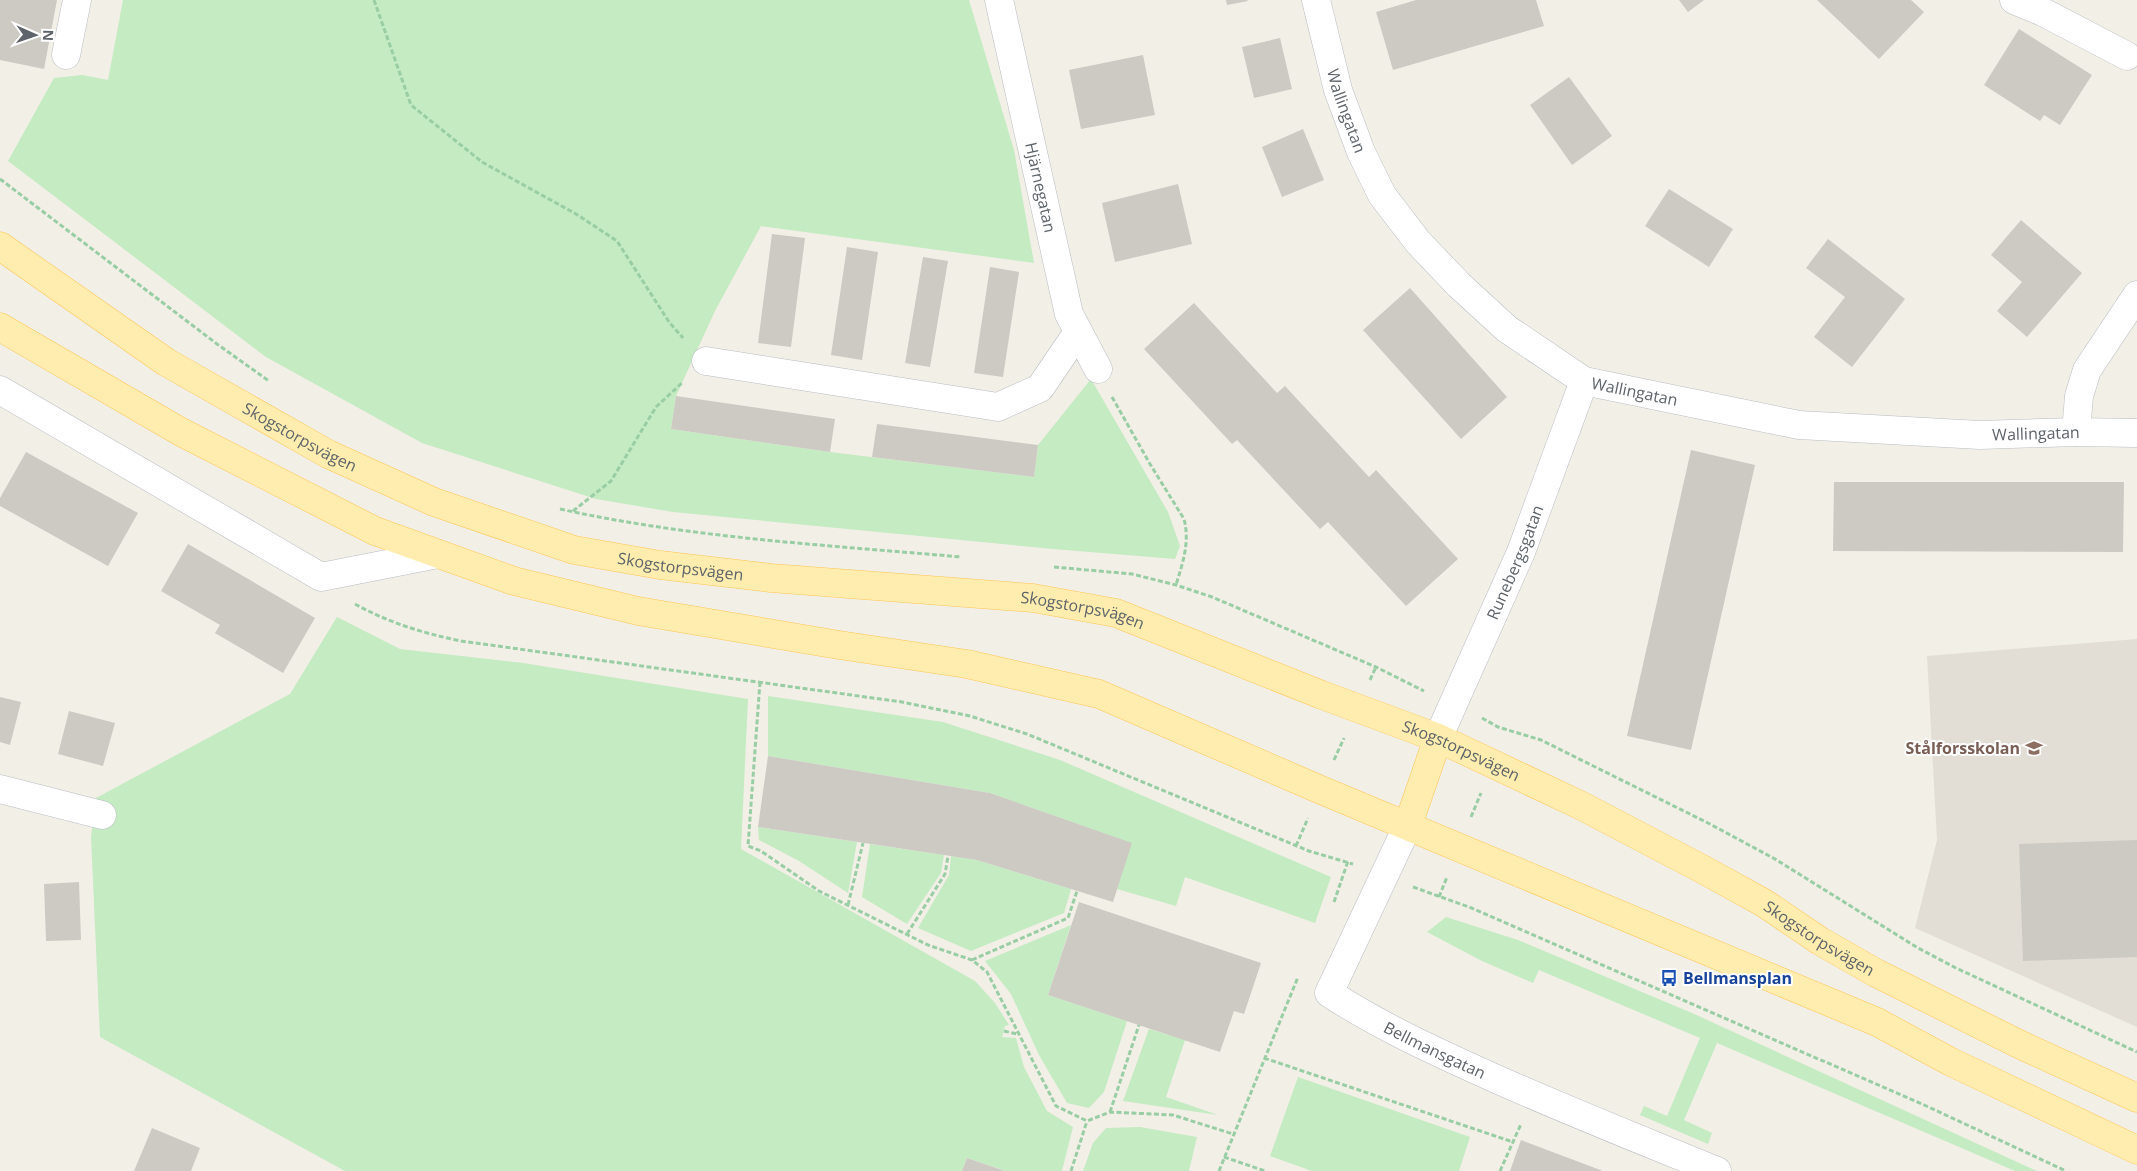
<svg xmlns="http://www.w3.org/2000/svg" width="2137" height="1171" font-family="'Open Sans',sans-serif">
<rect width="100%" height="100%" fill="#f2efe7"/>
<path fill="#e2ded6" d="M2137 639V1027L1915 928 1937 840 1927 656Z"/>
<path fill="#c4ebc1" d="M123 0H969L1014 150 1034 263 761 226 715 311 676 396 671 429 830 452 1034 477 1038 445 1091 379 1168 512 1180 546 1175 559 1053 549 673 512 596 499 422 443 266 357 8 161 54 78 82 75 108 80Z
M337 617 400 649 523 663 748 699 741 849 975 981 995 1003 1009 1025 1005 1026 1002 1037 1016 1038 1024 1067 1047 1111 1073 1127 1062 1171H1006L967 1158 962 1171H345L100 1037 91 837 96 798 290 694Z
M768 696 943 722 1060 760 1331 877 1315 923 1185 877 1176 906 1117 889 1131 843 990 793 768 756Z
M758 827 857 842 848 893 799 861 759 840Z
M870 844 944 855 941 873 907 924 862 897Z
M951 856 977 860 1071 889 1064 913 971 951 918 928 949 875Z
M1446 917 1518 940 1692 1013 2037 1171H2015L1717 1043 1684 1120 1712 1133 1708 1144 1640 1115 1644 1106 1667 1116 1700 1038 1539 970 1533 983 1482 961 1427 932Z
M1071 925 1048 995 1127 1021 1104 1092 1089 1108 1067 1103 1039 1055 1011 994 985 961Z
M1149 1029 1185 1040 1166 1097 1218 1115 1123 1101Z
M1298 1077 1470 1137 1459 1171H1312L1270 1156Z
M1140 1127 1197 1137 1189 1171H1083L1093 1143 1106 1128Z"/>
<path fill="#cdcac4" d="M0 0H57L44 69 0 60Z
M1226 0H1247L1248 1 1227 5Z
M1416 0H1536L1544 26 1393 70 1376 12Z
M1679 0H1704L1688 12Z
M1817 0H1911L1924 12 1879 59Z
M2019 29 2092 75 2060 125 2044 115 2040 121 1984 85Z
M1280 38 1292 89 1254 98 1242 47Z
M1143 55 1155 115 1081 129 1069 70Z
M1569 77 1612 136 1572 165 1530 105Z
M1303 129 1324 180 1282 197 1262 147Z
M1178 184 1192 244 1115 262 1102 203Z
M1669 189 1733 229 1709 267 1645 226Z
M2021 220 2082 273 2027 337 1997 311 2022 282 1991 255Z
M772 234 805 238 791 347 758 343Z
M1828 239 1905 299 1852 367 1814 337 1845 297 1806 268Z
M847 247 878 252 862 360 831 355Z
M923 257 948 261 930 367 905 363Z
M990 267 1019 272 1003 377 974 373Z
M1410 288 1507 397 1461 439 1363 330Z
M1194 303 1277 393 1285 386 1369 477 1376 470 1458 559 1406 606 1328 522 1320 529 1237 440 1232 444 1144 349Z
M676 396 835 419 830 452 671 429Z
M877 424 1038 445 1034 477 872 457Z
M1691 450 1755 465 1691 750 1627 736Z
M26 452 138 513 108 566 0 506V498Z
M1834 482H2124L2123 552 1833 551Z
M188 544 315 618 283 673 215 633 220 625 161 591Z
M0 697 21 702 10 745 0 742Z
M69 711 115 723 103 766 58 754Z
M768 756 990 793 1132 843 1113 902 977 860 758 827Z
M2137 840V957L2023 961 2019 844Z
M79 882 81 940 46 941 44 884Z
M1079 902 1261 963 1244 1014 1234 1011 1220 1052 1048 995Z
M152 1128 200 1148 191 1171H134Z
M1521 1140 1603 1171H1510Z
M967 1158 1005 1171H962Z"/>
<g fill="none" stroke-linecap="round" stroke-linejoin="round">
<g stroke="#b9bdc2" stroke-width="29">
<g id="minor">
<path id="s1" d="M999 0 1069 314 1098 369"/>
<path id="s2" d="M1316 0 1338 90 1361 152 1382 195 1418 242 1459 285 1507 329 1584 381 1799 425 1980 435 2076 432 2137 433"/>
<path d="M2014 0 2043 12 2127 56"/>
<path d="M66 55 77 0"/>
<path d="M706 361 998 407 1040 388 1078 332"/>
<path d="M0 390 321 577 438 554"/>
<path d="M2076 432 2079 396 2087 370 2137 295"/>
<path id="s3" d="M1438 738 1521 552 1584 381"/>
<path d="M0 789 102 815"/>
<path id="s4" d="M1408 825 1329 993C1378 1025 1430 1049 1483 1073 1560 1108 1639 1139 1717 1171"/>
</g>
</g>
<g stroke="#ffc553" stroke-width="29">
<g id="major">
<path id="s5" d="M0 246 166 362 328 454 434 502 574 550 660 565 771 578 1033 598 1116 613 1322 695 1438 738 1582 806 1704 870 1764 903 1820 941 1876 973 2023 1046 2137 1098"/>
<path d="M0 327 181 432 375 531 514 581 638 611 839 645 967 664 1099 694 1321 790 1877 1022 1951 1062 2137 1150"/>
<path d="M1408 825 1438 738"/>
</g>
</g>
<path stroke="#99cea5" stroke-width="3" stroke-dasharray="5 2.5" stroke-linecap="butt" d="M374 0 411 105 482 162 576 214 617 241 669 322 683 338
M0 179 217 344 269 381
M1112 397 1150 464 1184 519C1190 542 1183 562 1176 585
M560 509C691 538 827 545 961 557
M573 511 611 481 656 407 683 382
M1054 567 1132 574 1176 585 1212 597 1376 667 1424 691
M355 604C389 623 423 633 461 641L902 702 970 716 1027 734 1309 851 1353 864
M1370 680 1376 667
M760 682 748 846 761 851 819 891 928 945 972 960 987 972 1056 1106 1087 1121 1110 1112 1173 1115 1233 1134
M1482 718 1498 727 1541 740 1708 823 1775 859 1918 948 1956 968 2137 1052
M1334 760 1344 738
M1471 817 1481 793
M1296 846 1308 818
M1413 887 1469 907 1922 1104 2066 1171
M1439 897 1447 877
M1334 902 1348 861
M848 905 863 843
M907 934 945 874 948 856
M972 960 1068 918 1077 891
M1004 1031 1017 1034
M1264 1058 1513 1142
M1110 1112 1139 1025
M1224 1157 1265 1171
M1071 1171 1087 1121
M1219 1171 1298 977
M1500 1171 1521 1124"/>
<use href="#minor" stroke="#fff" stroke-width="28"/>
<use href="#major" stroke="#ffedaf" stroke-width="28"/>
</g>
<defs>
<g id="school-bare" transform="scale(1.35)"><path d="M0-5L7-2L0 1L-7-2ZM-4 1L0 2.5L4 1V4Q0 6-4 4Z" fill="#8d6e63" stroke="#fff" stroke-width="2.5" paint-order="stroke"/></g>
<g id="bus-bare" transform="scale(1.35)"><path d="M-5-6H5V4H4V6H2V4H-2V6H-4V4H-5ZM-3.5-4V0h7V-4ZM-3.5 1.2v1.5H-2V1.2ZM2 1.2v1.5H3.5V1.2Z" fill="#1a4fb4" stroke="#fff" stroke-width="2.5" paint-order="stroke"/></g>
</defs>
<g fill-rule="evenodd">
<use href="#school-bare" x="2034" y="748"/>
<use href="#bus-bare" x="1669" y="978"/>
</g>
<g text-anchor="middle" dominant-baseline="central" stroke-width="4" stroke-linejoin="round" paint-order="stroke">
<g font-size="16" fill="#5e6469" stroke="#fff">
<text stroke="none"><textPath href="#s2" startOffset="115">Wallingatan</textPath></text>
<text stroke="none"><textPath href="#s1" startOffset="192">Hjärnegatan</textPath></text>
<text stroke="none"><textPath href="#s2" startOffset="535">Wallingatan</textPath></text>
<text stroke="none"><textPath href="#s2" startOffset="940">Wallingatan</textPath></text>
<text stroke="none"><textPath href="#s5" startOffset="356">Skogstorpsvägen</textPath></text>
<text stroke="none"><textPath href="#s3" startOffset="192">Runebergsgatan</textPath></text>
<text stroke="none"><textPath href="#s5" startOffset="761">Skogstorpsvägen</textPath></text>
<text stroke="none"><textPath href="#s5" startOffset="1166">Skogstorpsvägen</textPath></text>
<text stroke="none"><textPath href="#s5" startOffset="1571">Skogstorpsvägen</textPath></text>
<text stroke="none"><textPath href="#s5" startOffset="1976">Skogstorpsvägen</textPath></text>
<text stroke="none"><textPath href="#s4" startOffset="306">Bellmansgatan</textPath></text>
</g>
<g font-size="16" font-weight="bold" fill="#785e54" stroke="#fff" text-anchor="end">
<text x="2020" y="748">Stålforsskolan</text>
</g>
<g font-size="16" font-weight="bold" fill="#164399" stroke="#fff" text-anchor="start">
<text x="1683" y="978">Bellmansplan</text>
</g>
</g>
<g transform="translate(35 35) rotate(92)" stroke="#ffffff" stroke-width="4" paint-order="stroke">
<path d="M0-4L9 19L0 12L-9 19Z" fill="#5e6469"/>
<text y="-8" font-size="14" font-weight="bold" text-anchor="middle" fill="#5e6469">N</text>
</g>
</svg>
